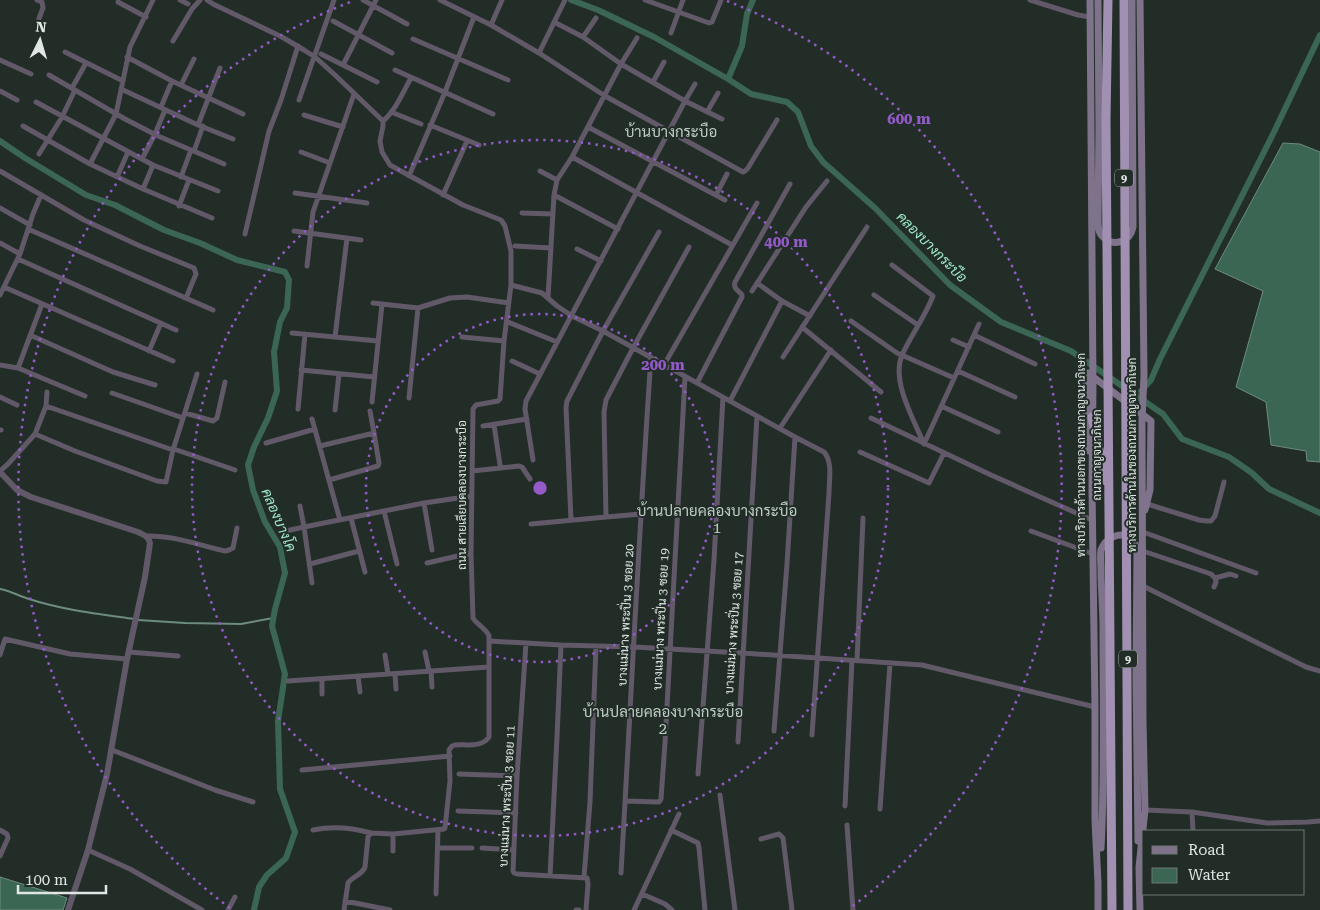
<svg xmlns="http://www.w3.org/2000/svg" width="1320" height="910" font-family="'Roboto Serif',Sarabun,serif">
<rect width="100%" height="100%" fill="#222d28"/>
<path fill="#3b6654" stroke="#6c8c7f" d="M1283 143 1300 144 1320 152V462L1307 461 1306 451 1271 445 1266 402 1236 387 1263 291 1215 269Z
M0 877 67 898 63 910H0Z"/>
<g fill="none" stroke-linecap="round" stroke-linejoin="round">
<path stroke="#6c8c7f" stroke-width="2" d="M0 589C11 591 19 596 29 599 63 610 99 614 134 619
M138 620 185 623 241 624 273 618"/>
<path stroke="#3b6654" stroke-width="6" d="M571 0 598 10 654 37 728 79 751 94 787 102 798 112 811 146 823 162 875 208 950 285 1001 322 1071 351 1163 414 1182 439 1229 457 1252 473 1269 489 1320 513
M728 79 742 46 747 14 753 0
M0 141 25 158 86 195 115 205 164 230 200 243 237 260 285 272 289 280 287 308 280 322 274 352 277 391 268 418 254 447 248 465 253 490 265 522 280 547 285 573 275 609 272 626 285 674 278 721 280 789 295 832 286 858 267 875 259 887 254 910
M1141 391 1151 380 1160 359 1274 132 1320 35"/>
<path stroke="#615968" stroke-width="5" d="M37 0 42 2 43 8 38 21
M180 0 188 4
M207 0 213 4 282 37 304 50 315 57 335 75 383 121V126L380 141 382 152 390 165 463 205 501 220 505 226 511 251V285L504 341 500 399 498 401 476 405 473 409 471 553 473 618C477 625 486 628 489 636V737C482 748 466 744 455 745L452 746 449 750 450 781 445 828 444 829 393 834 371 833 368 837 365 867C362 875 353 876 348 883L344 910
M363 0 407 24
M440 0 491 25 539 53 605 96 743 172 745 171 748 168 777 120
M645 0 709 23 712 22 721 0
M1030 0 1078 15 1090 17
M118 2 146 17
M333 21 392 53
M554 22 583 37 621 64 685 101 722 119
M491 25 502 0
M671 33 683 0
M583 37 596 18
M413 39 508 80
M173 41 192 9 200 0
M65 52 123 81
M539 53 565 0
M321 54 377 82
M127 57 172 81 243 114
M0 60 31 74
M343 65 376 0
M395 70 493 114
M49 75 125 119 158 136 224 164
M653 82 664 62
M181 85 194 59
M72 88 86 63
M121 89 198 125 233 139
M0 91 17 100
M299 100 334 0
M36 102 153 165 218 191
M161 107 172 81
M391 112 421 124
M707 112 718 93
M304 115 343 127
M383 121C396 110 403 92 411 78
M198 125 220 68
M430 125 479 145
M23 126 90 164 143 189 212 218
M588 127 725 200
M194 151 203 126
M301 152 330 163
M39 154 62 117 75 90
M572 157 732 245
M142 159 155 134 165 110
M90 164 116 114 130 47 153 0
M0 171 84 220 140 246 194 268 196 274 186 298
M540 171 557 180
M409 176 445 92 474 17
M117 177 128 152
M181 177 191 150
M143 189 153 165
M295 193 367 203
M443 195 467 141
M554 195 618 229
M716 195 727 174
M179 206 189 180
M0 208 30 225
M522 213 553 214
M28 229 213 310
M294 231 361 240
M245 234 269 131 281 100 298 46
M0 243 20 254
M515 246 551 248
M577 249 601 261
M18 259 176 330
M892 265 933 296C925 317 911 335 902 355 891 381 914 420 924 444
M307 266 313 212 354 94
M757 283 782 301 810 316
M511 285 542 293 557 306 572 316 603 331 795 437 824 452C833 462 829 480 829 493L812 735
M4 287 173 361
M752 291 806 207 827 181
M0 295 20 254 33 214 41 195
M874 295 918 325
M548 298 554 195 557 180 572 157 621 64 637 38
M373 303 418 308 450 298 467 297 509 303
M851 321 897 353 954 378
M508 322 557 342
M802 327 881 392
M292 333 378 341
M30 335 113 372 155 385
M974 335 1035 364
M335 337 347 238
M462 337 504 341
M953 340 969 347
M149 351 161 323
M783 357 867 227
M512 361 540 374
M0 365 18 368 85 396
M664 365 757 203
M18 368 42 304
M301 370 374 377
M958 371 1015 397
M697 383 742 297V295C738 290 733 289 735 282L790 184
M112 393 183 418
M0 397 17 405
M409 398 418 308
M730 401 782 301
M372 402 382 304
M46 406 173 450
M941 406 998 432
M298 409 305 334
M335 410 339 374
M370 411 374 433
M185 413 213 421 217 418 225 382
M871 418 991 475 1092 520
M312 419 340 520
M494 425 500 465
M483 426 527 419
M780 428 831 350
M0 430H1
M35 434 75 451 157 481 166 482 173 450 197 374
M266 443 315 429
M924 444 979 324
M320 446 374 433 379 463 378 466 329 480
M174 449 235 470
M860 452 929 483 944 453
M533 460 525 409 526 401 685 101 695 84
M0 471 8 464 35 434 46 406 47 392
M472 471 519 466 522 467 530 479
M424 503 432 550
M1147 504 1199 520 1207 521H1211L1215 516 1224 482
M384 511 397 564
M606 517 604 412 606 400 633 348 689 247
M351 518 365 572
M571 520 566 407 567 401 603 331 659 232
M531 524 606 517 641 514
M1031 531 1093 554
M281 532 304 527 300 506
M1143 532 1256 573
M146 536C172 535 199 545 225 551L229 550 233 548 237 528
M1143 551 1211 574 1215 578 1216 582 1214 587
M427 563 471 553
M310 564 359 551
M1215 578 1230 574 1236 576
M312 583 304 527 424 503 472 496
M1143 586 1306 667 1320 671
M489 641 561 645 634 647 742 653 922 665 1095 707
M526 643 517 776 513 871 514 873 517 874 587 878 588 884 586 910
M129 652 178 656
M425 652 429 671
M0 655 5 639 70 654 127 659
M385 655 388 674
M857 661 863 518
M431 671 432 687
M395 674 396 689
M358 676 360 692
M322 679V694
M288 681 489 667
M774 731 787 564 795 437
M738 742 757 416
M112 750 215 790 253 802
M302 770 450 756
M459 774 517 776
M698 774 714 560 723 397
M720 795 735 910
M625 801 659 802 661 799 665 743 685 377
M845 806 852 660
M880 809 890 663
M1145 810 1192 812 1267 823 1308 822 1320 821
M458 811 516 813
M1192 812 1193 831
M847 825 853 910
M0 830 7 834 8 838 0 856
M313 830C331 826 353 828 371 833
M671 830 698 843 699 848 705 910
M761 839 779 834 783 838 792 910
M438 848H472
M482 848 514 850
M88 850 130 869 202 910
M393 851V834
M621 873C631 701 639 529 651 357
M550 876 557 737 561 645
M584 877 590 802 596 646
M436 894 438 831
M642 894 665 904 672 910
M345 901 390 910
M228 910 235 897
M576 910H579
M634 910 679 814"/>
<path stroke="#615968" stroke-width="6" d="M0 472 17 490 31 497 138 532C144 535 148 536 150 543L145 577 127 659 107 774 88 850 68 910"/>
<path stroke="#7f738b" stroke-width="7" d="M1090 0 1093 384 1092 488 1095 707V820L1098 883V910
M1098 0 1099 129 1098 221C1098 226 1098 232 1102 236 1113 248 1130 242 1133 227L1132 0
M1140 0 1144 376 1142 420 1143 722 1145 810 1139 867 1140 910
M1089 451 1086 430V373H1088L1151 421 1150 490 1145 510
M1101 848C1105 775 1103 700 1103 627 1103 608 1101 589 1101 569 1101 563 1100 556 1101 550 1105 538 1121 530 1131 539 1135 542 1136 545 1137 549L1136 678 1138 841"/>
<path stroke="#a190b2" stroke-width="9" d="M1108 0 1106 119 1112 910
M1124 0 1128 910
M1092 417 1106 481"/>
</g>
<g fill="none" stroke="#945ac8" stroke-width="2.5" stroke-dasharray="2.5 5">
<circle cx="540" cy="488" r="174"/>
<circle cx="540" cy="488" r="348"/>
<path d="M230 908A522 522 0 0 1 353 1M727 1A522 522 0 0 1 850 908"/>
</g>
<g text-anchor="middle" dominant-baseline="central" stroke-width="4" stroke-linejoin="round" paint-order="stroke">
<g fill="#222d28" stroke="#a6aeab" stroke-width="1">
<rect x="1115" y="169.5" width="18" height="17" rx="4"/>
<rect x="1119" y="650.5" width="18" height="17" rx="4"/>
</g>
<g font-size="11" font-weight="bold" fill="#dfe6e3">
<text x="1124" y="178">9</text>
<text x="1128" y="659">9</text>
</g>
<g font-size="12" fill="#dfe6e3" stroke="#222d28">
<text transform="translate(1081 455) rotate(-90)">ทางบริการด้านนอกของถนนกาญจนาภิเษก</text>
<text transform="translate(1097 455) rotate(-90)">ถนนกาญจนาภิเษก</text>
<text transform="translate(1132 455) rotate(-90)">ทางบริการด้านในของถนนกาญจนาภิเษก</text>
<text transform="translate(462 495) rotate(-90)">ถนน สายเลียบคลองบางกระบือ</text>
<text transform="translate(626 615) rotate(-87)">บางแม่นาง พระปิ่น 3 ซอย 20</text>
<text transform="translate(661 619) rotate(-87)">บางแม่นาง พระปิ่น 3 ซอย 19</text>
<text transform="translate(734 623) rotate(-86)">บางแม่นาง พระปิ่น 3 ซอย 17</text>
<text transform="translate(507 796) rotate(-87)">บางแม่นาง พระปิ่น 3 ซอย 11</text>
</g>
<g font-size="14" font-style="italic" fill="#a0ebca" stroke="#222d28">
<text transform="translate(932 247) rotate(45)">คลองบางกระบือ</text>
<text transform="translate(279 520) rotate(67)">คลองบางโค</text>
</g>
<g font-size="15" fill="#beccc5" stroke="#222d28">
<text x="671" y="132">บ้านบางกระบือ</text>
<text x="717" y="511">บ้านปลายคลองบางกระบือ<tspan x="717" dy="17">1</tspan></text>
<text x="663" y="712">บ้านปลายคลองบางกระบือ<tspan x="663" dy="17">2</tspan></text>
</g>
</g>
<circle cx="540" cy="488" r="8" fill="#945ac8" stroke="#222d28" stroke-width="2.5"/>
<g font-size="15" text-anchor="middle" font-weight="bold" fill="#945ac8" stroke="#222d28" stroke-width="4" stroke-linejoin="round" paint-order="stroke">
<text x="909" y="124">600 m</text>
<text x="786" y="247">400 m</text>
<text x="663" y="370">200 m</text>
</g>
<rect x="1142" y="830" width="162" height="65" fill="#222d28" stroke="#6e7773"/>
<rect x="1152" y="846" width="25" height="8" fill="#7f738b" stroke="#6e7773"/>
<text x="1188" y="855" font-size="15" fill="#dfe6e3">Road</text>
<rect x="1152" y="868" width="25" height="15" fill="#3b6654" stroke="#6e7773"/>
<text x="1188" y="880" font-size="15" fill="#dfe6e3">Water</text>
<g transform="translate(40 40) rotate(5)" stroke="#222d28" stroke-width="4" paint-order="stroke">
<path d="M0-4L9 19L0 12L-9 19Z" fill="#dfe6e3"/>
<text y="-8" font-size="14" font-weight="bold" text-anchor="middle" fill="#dfe6e3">N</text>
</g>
<path d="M18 885v8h88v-8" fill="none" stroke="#dfe6e3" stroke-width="2.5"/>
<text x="25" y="885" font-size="15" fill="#dfe6e3" stroke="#222d28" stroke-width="4" paint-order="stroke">100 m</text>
</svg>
